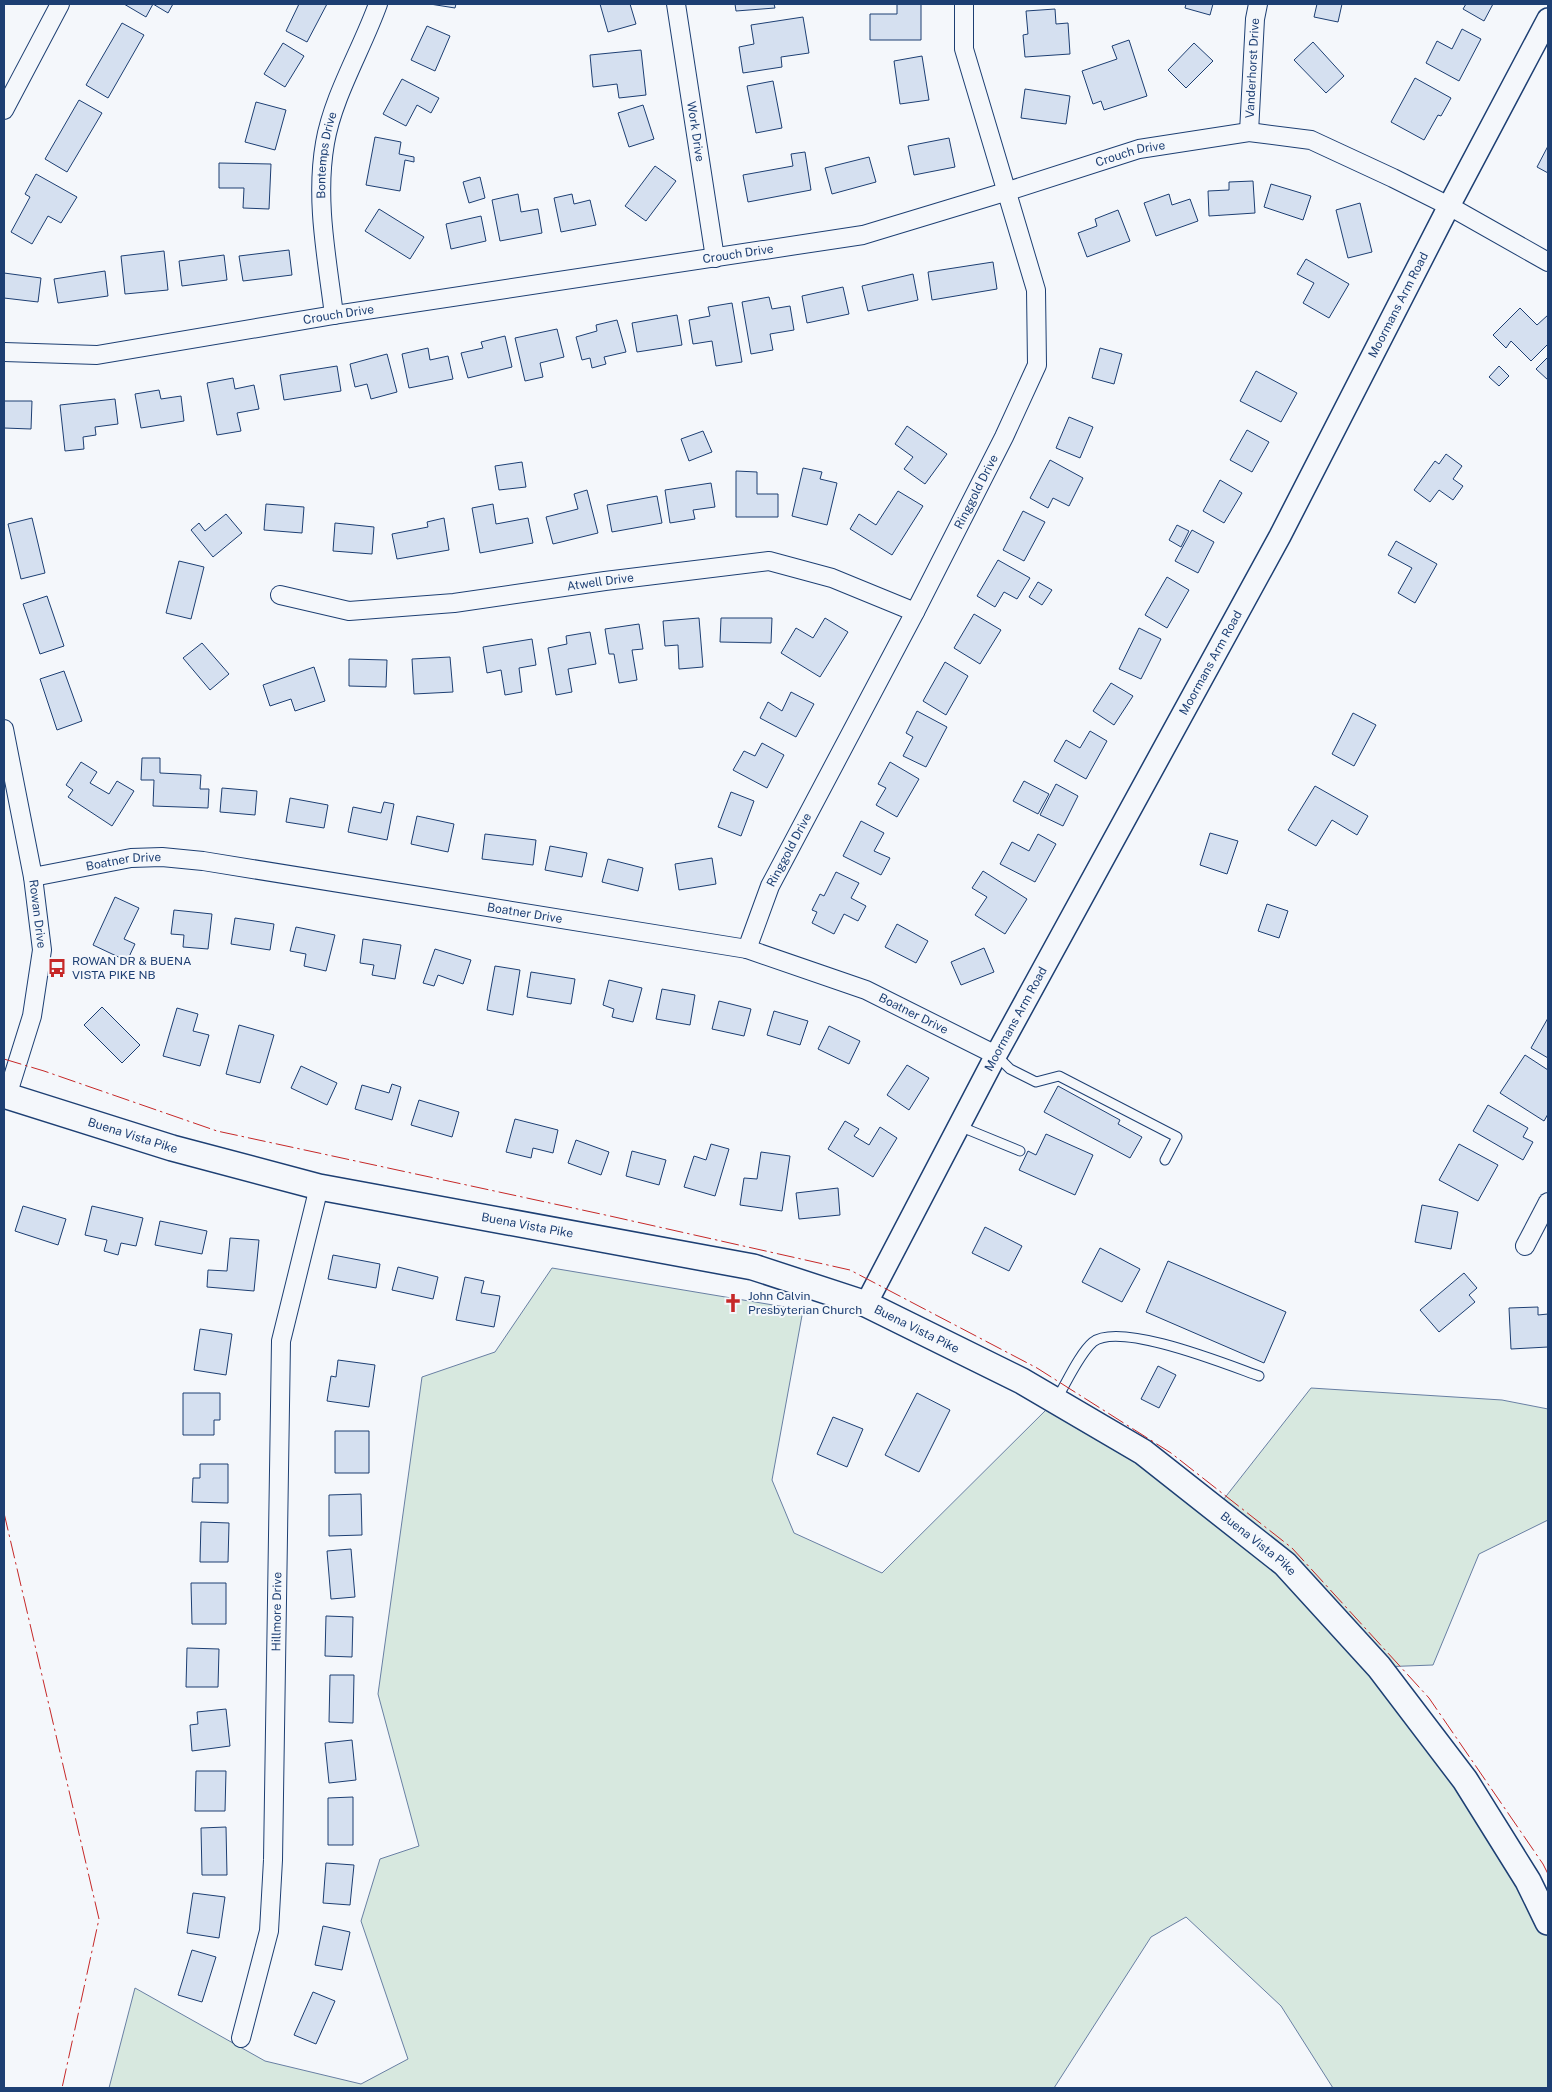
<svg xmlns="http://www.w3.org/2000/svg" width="1552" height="2092" font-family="'Public Sans',sans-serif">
<rect width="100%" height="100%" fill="#f4f7fb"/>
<path fill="#d7e8df" stroke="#687fa3" d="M552 1268 803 1310 772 1480 794 1533 882 1573 1055 1401 1216 1509 1311 1388 1502 1400 1548 1409V1520L1479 1554 1433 1665 1380 1667 1548 1922V2088H1333L1281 2006 1186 1917 1151 1937 1054 2088H109L135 1988 265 2061 361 2084 408 2059 361 1921 380 1859 419 1846 378 1694 422 1377 495 1352Z"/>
<path fill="#d5e0f0" stroke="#1d3f73" d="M124 4H173L168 13 153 4 146 17Z
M299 4H327L307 42 286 31Z
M430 4H456L455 8Z
M600 4H630L636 24 608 32Z
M735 4H774L775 8 736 11Z
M897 4H921V40H870V14H897Z
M1186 4H1213L1210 15 1185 8Z
M1317 4H1342L1338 22 1314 17Z
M1466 4H1493L1484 21 1463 9Z
M1055 9 1056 24 1068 23 1070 54 1025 57 1023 35 1028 34 1026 11Z
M803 17 809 53 781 57 782 67 743 73 739 47 754 44 751 25Z
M122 23 144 35 108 98 86 85Z
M427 26 450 36 435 71 411 60Z
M1462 29 1481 39 1459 81 1426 63 1437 41 1452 49Z
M1129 40 1147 96 1104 110 1101 101 1093 104 1082 71 1117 59 1112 46Z
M1313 42 1344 76 1326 93 1294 60Z
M283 43 304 56 285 87 264 74Z
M1194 43 1213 61 1186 88 1168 70Z
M641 50 646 95 619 98 617 84 593 87 590 55Z
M922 56 929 100 900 104 894 61Z
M1415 78 1451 98 1441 116 1438 115 1424 140 1391 122Z
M402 79 439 98 431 113 417 105 406 126 383 114Z
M773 81 782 128 756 133 747 86Z
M1025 89 1070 96 1066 124 1021 118Z
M79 100 102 113 67 172 45 159Z
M256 102 286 110 275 150 245 142Z
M643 105 654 139 629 147 618 113Z
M375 137 401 142 399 154 414 157V162L405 160 400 191 366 185Z
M949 138 955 167 914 175 908 146Z
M1548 146V173L1537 167Z
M805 152 811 190 748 202 743 175 793 166 791 154Z
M869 157 876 182 832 194 825 168Z
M219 163 271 164 269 209 243 208 244 188H219Z
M655 166 676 181 646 221 625 206Z
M36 174 77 197 61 223 48 216 32 244 11 232 30 197 25 194Z
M480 177 485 198 469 203 463 182Z
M1253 181 1255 213 1209 216 1208 191 1229 190V182Z
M1271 184 1311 196 1303 220 1264 207Z
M518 194 521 212 538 209 542 233 500 241 492 200Z
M572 194 574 204 590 200 596 225 561 232 554 198Z
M1169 194 1172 205 1190 199 1198 221 1156 236 1144 203Z
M1360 203 1372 252 1348 258 1336 210Z
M379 209 424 237 410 259 365 231Z
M1118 210 1130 241 1087 257 1078 233 1097 226 1095 219Z
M481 216 486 241 451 249 446 224Z
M289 250 292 275 243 281 239 256Z
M164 251 168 290 125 294 121 256Z
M224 255 227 280 182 286 179 261Z
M1306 259 1349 284 1329 318 1303 303 1314 283 1297 274Z
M993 262 997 289 932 300 928 272Z
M105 271 108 296 58 303 54 279Z
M4 273 41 278 38 302 4 298Z
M913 274 918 300 868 311 862 286Z
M843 287 849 314 807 323 802 296Z
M769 297 772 309 790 306 794 330 770 334 773 350 751 354 742 302Z
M732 303 742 362 716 366 712 341 693 344 689 320 710 316 708 307Z
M1520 308 1537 325 1548 315V344L1531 361 1511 341 1506 348 1493 335Z
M677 315 682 345 637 352 632 323Z
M617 320 626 352 604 357 606 364 592 368 590 358 582 360 576 337 597 331 596 325Z
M557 329 564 357 540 363 543 377 525 381 515 338Z
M505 336 512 367 468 378 461 353 483 348 481 342Z
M428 348 430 360 448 356 453 379 409 388 402 354Z
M1100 348 1122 354 1114 384 1092 378Z
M387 354 397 392 371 399 367 384 355 387 350 364Z
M1548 357V380L1536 369Z
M337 366 341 391 284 400 280 375Z
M1499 366 1509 376 1499 386 1489 377Z
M1256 371 1297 393 1281 422 1240 401Z
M233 378 235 389 254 385 259 409 237 413 241 431 217 435 207 383Z
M159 390 161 399 181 396 184 421 141 428 135 394Z
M115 399 118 424 95 427 96 435 83 437 84 449 65 451 60 405Z
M4 401H32L31 429 4 428Z
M1069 417 1093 427 1080 458 1056 448Z
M907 426 947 454 925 484 904 469 913 457 895 444Z
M1247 430 1269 442 1252 472 1230 460Z
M703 431 712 452 689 461 681 439Z
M1446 454 1462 466 1453 479 1463 486 1453 500 1439 490 1430 502 1414 490 1435 461 1439 464Z
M1050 460 1083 478 1069 506 1053 498 1048 508 1030 498Z
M522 462 526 487 499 490 495 466Z
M803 468 822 472 820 479 837 483 827 525 792 516Z
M736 471 757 472V494H778V517H736Z
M1220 480 1242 493 1224 523 1203 511Z
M711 483 715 507 693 510 695 519 670 523 665 490Z
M587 490 598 533 553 544 546 517 578 509 574 494Z
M898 491 923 506 892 555 850 529 859 514 876 525Z
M657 496 662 523 612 532 607 505Z
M266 504 304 507 302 533 264 530Z
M493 504 496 524 528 518 533 543 480 553 472 508Z
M1023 511 1045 522 1024 561 1003 550Z
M226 514 242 533 213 557 191 530 199 523 205 531Z
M32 518 45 573 21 579 8 524Z
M444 518 449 550 397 559 392 534 428 527 427 522Z
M335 523 374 527 372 554 333 551Z
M1177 525 1189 531 1181 547 1169 540Z
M1192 530 1214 542 1198 573 1175 561Z
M1396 541 1437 564 1415 603 1398 593 1412 568 1388 555Z
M998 560 1030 578 1017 599 1004 592 995 607 977 596Z
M179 561 204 567 191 619 166 613Z
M1167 577 1189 590 1167 628 1145 615Z
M1038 582 1052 590 1042 605 1029 597Z
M47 596 64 646 40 654 23 604Z
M974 614 1001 630 980 664 954 648Z
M699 618 703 667 679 669 678 645 665 646 663 621Z
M721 618H772L771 643 720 642Z
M825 618 848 632 820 677 781 653 796 628 813 638Z
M639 624 643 649 632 650 637 680 619 683 614 654H609L605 629Z
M1139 628 1161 639 1141 679 1119 669Z
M590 632 596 664 568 669 572 692 556 695 548 648 567 644 566 636Z
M532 639 536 665 519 668 522 692 505 695 501 670 487 673 483 647Z
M202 643 229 674 210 690 183 658Z
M450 657 453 692 414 694 412 659Z
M349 659 387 660 386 687 349 686Z
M945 662 968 676 946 715 923 701Z
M314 667 325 701 295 711 291 699 270 706 263 685Z
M64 671 82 721 57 730 40 679Z
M1111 683 1133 696 1114 725 1093 711Z
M791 692 814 704 796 737 760 718 768 702 782 711Z
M917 711 947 727 926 767 903 756 913 737 906 733Z
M1353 713 1376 725 1354 766 1332 754Z
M1090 731 1107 741 1086 779 1054 761 1066 740 1080 748Z
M762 743 784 755 767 788 733 770 744 751 755 756Z
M142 758H160V773L201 775 200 789H209L208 808 153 806 154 780H141Z
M81 762 97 772 90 783 109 794 117 781 134 791 112 826 68 797 73 790 66 785Z
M890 762 919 779 897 817 876 805 886 788 878 784Z
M1024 781 1049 794 1038 814 1013 801Z
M1056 784 1078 796 1063 826 1040 815Z
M1315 786 1368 816 1357 835 1332 820 1316 846 1288 830Z
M222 788 257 791 255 815 220 812Z
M731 792 754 801 741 836 718 827Z
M290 798 328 805 324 828 286 822Z
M384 802 394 804 387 840 348 832 353 807 381 813Z
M417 816 454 824 448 852 411 844Z
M861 821 884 833 874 851 890 858 881 875 843 856Z
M1210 833 1238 841 1227 874 1200 865Z
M485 834 536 840 533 865 482 859Z
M1038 834 1056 844 1035 882 1000 864 1012 842 1029 851Z
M550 846 587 853 582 877 545 870Z
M712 858 716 884 679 890 675 864Z
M608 859 643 868 638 891 602 882Z
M983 871 1027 899 1005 934 975 915 987 897 972 888Z
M836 872 859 883 851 898 866 906 858 921 844 914 834 934 812 923 817 912 812 910 820 894 824 896Z
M115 897 139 908 124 939 135 944 127 961 93 945Z
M1267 904 1288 911 1279 938 1258 931Z
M174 910 212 914 208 949 183 947 184 935 171 934Z
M235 918 274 924 270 950 231 944Z
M897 924 928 941 916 963 885 947Z
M296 927 335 935 326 971 304 966 306 954 290 951Z
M363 939 401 945 395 979 372 975 374 965 360 963Z
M984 948 994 972 961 985 951 962Z
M435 949 471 960 463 984 438 975 434 986 423 983Z
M495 966 520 970 513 1015 487 1010Z
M531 972 575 979 571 1004 527 997Z
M609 980 642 988 633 1022 612 1017 614 1009 603 1005Z
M662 989 695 995 690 1025 656 1019Z
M719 1001 751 1009 744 1036 712 1029Z
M102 1007 140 1045 122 1063 84 1025Z
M177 1008 198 1014 193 1031 209 1035 200 1066 163 1056Z
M774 1011 808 1021 800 1045 767 1035Z
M1548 1018V1058L1531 1048Z
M239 1025 274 1035 260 1083 226 1074Z
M829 1026 860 1041 849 1064 818 1049Z
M1525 1055 1548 1070V1114L1544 1121 1500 1093Z
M907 1065 929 1078 909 1110 887 1095Z
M301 1066 337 1083 327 1105 291 1088Z
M392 1084 401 1087 392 1120 355 1109 362 1085 389 1093Z
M1058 1086 1120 1120 1118 1124 1142 1137 1130 1158 1044 1112Z
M419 1100 459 1112 452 1137 411 1125Z
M1488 1105 1528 1128 1523 1137 1533 1142 1523 1160 1473 1131Z
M515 1119 558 1130 553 1153 533 1148 531 1158 506 1152Z
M845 1121 859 1129 854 1136 869 1145 880 1127 897 1138 873 1177 828 1149Z
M1046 1134 1093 1155 1075 1195 1019 1170 1028 1151 1036 1155Z
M576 1140 609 1152 601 1175 568 1163Z
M711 1144 729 1149 715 1196 684 1187 694 1156 706 1160Z
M1459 1144 1498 1165 1478 1201 1439 1180Z
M632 1151 666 1160 659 1185 626 1176Z
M761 1152 790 1156 782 1211 740 1205 744 1178 757 1179Z
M838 1188 840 1215 799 1219 796 1193Z
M1422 1205 1458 1212 1451 1249 1415 1242Z
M23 1206 66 1219 58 1245 15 1231Z
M92 1206 143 1218 136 1246 121 1243 118 1255 104 1251 107 1240 85 1235Z
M160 1221 207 1231 202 1254 155 1245Z
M985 1227 1022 1246 1009 1271 972 1253Z
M230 1238 259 1240 254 1291 207 1287 208 1270 227 1271Z
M1100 1248 1140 1269 1122 1302 1082 1282Z
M333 1255 380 1264 376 1288 328 1279Z
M1168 1261 1286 1312 1264 1363 1146 1312Z
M398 1267 438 1277 433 1299 392 1290Z
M1464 1273 1477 1288 1469 1295 1475 1302 1439 1332 1420 1310Z
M465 1277 484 1281 481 1293 500 1296 494 1327 456 1320Z
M1538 1307V1315L1548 1314V1347L1511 1349 1509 1308Z
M200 1329 232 1334 226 1375 194 1370Z
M338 1360 375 1365 369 1407 327 1401 331 1376 336 1377Z
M1158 1366 1176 1375 1159 1408 1141 1399Z
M183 1393H220V1420H214V1435H183Z
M917 1393 950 1410 919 1472 885 1455Z
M833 1417 863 1429 847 1467 817 1454Z
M335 1431H369V1473H335Z
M200 1464H228V1503L192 1502 193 1478H200Z
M361 1494 362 1535 329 1536V1495Z
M201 1522 229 1523 228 1562H200Z
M351 1549 355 1597 331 1599 327 1551Z
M191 1583H226V1624H192Z
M326 1616 353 1617 352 1657 325 1656Z
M187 1648 219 1649 218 1687H186Z
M330 1675H354L353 1723 329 1722Z
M226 1709 230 1746 192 1751 190 1725 198 1724 197 1712Z
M352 1740 356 1780 329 1783 325 1743Z
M196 1771H226L225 1811H195Z
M353 1797V1845H328V1798Z
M226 1827 227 1875H202L201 1828Z
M326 1863 354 1865 350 1905 323 1903Z
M193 1893 225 1897 219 1938 187 1933Z
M323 1926 350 1932 342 1970 315 1965Z
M192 1950 216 1957 202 2002 178 1995Z
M313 1992 335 2001 316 2044 294 2035Z"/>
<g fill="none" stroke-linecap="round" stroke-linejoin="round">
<g stroke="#1d3f73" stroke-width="11">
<path id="service" d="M996 1055 1010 1069 1036 1082 1059 1076 1177 1137 1165 1160
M959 1126 1020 1151
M1056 1400C1066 1384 1079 1354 1093 1342 1120 1321 1228 1365 1259 1376"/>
</g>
<g stroke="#1d3f73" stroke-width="20">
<g id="minor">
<path id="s1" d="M676 4 715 258"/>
<path d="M4 110 60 4"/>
<path id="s2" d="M1249 132 1255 19 1258 4"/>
<path id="s3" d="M334 315C327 258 315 200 325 143 333 96 362 49 378 4"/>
<path id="s4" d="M4 352 97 355 334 315 863 235 1005 192 1139 149 1249 132 1311 140 1393 178 1449 206 1548 262"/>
<path id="s5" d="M280 595 349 611 454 603 605 581 769 561 832 578 915 612"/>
<path id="s6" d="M4 729 33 877 42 950 32 1016 7 1096"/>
<path id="s7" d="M33 877 131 858 162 857 203 861 747 949 866 990 996 1055"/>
<path id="s8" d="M747 949 770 886 915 612 1004 437 1037 365 1036 290 964 49V4"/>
<path d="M1525 1246 1548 1202"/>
<path id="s9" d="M241 2038 269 1931 273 1860 281 1341 319 1187"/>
</g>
</g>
<g stroke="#1d3f73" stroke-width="24">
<g id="tertiary">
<path id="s10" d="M866 1304 996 1055 1280 536 1449 206 1548 19"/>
</g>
</g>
<g stroke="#1d3f73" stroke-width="28">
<g id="secondary">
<path id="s11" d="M4 1095 172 1148 319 1187 753 1267 866 1304 1022 1381 1143 1452 1285 1564 1379 1667 1465 1780 1528 1881 1548 1922"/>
</g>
</g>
<use href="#service" stroke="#f4f7fb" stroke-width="9"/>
<use href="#minor" stroke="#f4f7fb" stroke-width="18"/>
<use href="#tertiary" stroke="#f4f7fb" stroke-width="21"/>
<use href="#secondary" stroke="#f4f7fb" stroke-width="25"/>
<path stroke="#c62828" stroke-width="1" stroke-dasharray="18 4 2.5 4" stroke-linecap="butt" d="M4 1059 44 1071 217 1131 610 1216 850 1270 1037 1368 1171 1453 1292 1548 1429 1698 1543 1864 1548 1874
M4 1513 99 1919 62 2088"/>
</g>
<defs>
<g id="bus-bare" transform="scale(1.5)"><path d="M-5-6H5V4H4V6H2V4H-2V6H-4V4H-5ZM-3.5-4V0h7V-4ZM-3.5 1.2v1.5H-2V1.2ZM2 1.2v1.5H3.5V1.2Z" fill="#c62828" stroke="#f4f7fb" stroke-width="2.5" paint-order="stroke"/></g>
<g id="church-bare" transform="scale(1.5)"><path d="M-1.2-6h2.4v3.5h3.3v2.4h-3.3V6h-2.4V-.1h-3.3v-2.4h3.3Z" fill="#c62828" stroke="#f4f7fb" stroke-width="2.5" paint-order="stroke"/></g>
</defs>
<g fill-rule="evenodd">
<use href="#bus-bare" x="57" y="968"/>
<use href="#church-bare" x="733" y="1303"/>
</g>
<g text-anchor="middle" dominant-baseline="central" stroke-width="4" stroke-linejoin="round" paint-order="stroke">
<g font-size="12" fill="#1d3f73" stroke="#f4f7fb">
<text stroke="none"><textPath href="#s2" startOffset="64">Vanderhorst Drive</textPath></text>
<text stroke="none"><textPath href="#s1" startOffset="129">Work Drive</textPath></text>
<text stroke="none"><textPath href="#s3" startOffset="161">Bontemps Drive</textPath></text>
<text stroke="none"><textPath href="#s4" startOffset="1148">Crouch Drive</textPath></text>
<text stroke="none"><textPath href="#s4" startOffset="742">Crouch Drive</textPath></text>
<text stroke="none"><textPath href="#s10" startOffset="1132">Moormans Arm Road</textPath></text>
<text stroke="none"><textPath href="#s4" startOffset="338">Crouch Drive</textPath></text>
<text stroke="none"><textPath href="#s8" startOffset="512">Ringgold Drive</textPath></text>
<text stroke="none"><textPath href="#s5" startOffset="324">Atwell Drive</textPath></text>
<text stroke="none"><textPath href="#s10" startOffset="728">Moormans Arm Road</textPath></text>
<text stroke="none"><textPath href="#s8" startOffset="108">Ringgold Drive</textPath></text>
<text stroke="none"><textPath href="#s7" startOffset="92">Boatner Drive</textPath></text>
<text stroke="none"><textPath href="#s6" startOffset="188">Rowan Drive</textPath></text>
<text stroke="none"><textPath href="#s7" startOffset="498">Boatner Drive</textPath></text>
<text stroke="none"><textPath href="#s7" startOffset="902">Boatner Drive</textPath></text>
<text stroke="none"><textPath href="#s10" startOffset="322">Moormans Arm Road</textPath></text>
<text stroke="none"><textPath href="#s11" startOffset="135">Buena Vista Pike</textPath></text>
<text stroke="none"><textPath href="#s11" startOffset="540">Buena Vista Pike</textPath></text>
<text stroke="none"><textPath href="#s11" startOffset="945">Buena Vista Pike</textPath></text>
<text stroke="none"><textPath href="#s11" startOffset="1350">Buena Vista Pike</textPath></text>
<text stroke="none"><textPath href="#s9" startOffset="430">Hillmore Drive</textPath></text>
</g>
<g font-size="12" fill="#1d3f73" stroke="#f4f7fb" text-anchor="start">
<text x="72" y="961">ROWAN DR &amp; BUENA<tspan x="72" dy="14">VISTA PIKE NB</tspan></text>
<text x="748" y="1296">John Calvin<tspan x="748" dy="14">Presbyterian Church</tspan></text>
</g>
</g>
<rect width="1552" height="2092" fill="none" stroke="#1d3f73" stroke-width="10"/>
</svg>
